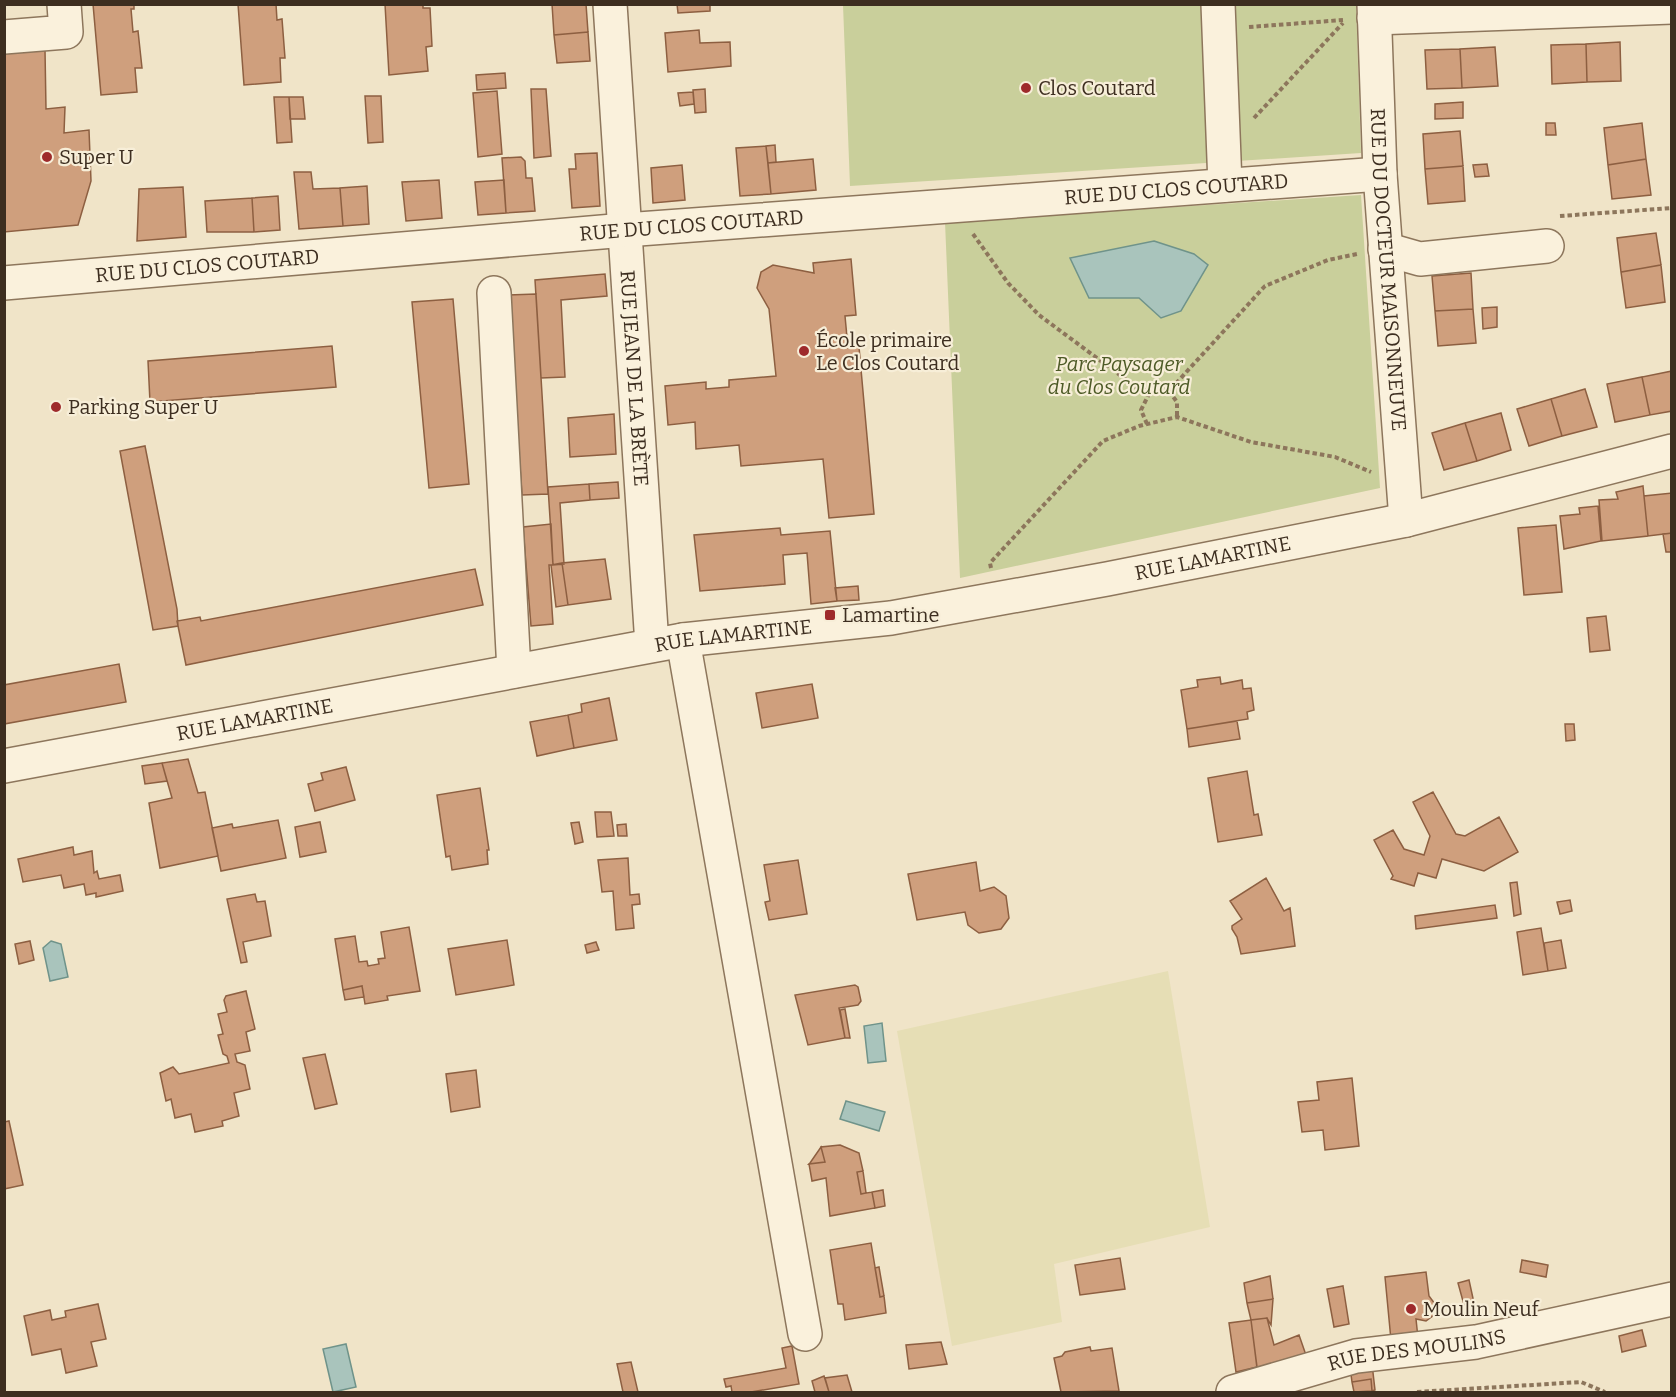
<svg xmlns="http://www.w3.org/2000/svg" width="1676" height="1397" font-family="Bitter,serif">
<rect width="100%" height="100%" fill="#f0e4c8"/>
<path fill="#e6deb5" d="M1168 971 1210 1227 1054 1264 1062 1322 952 1346 897 1031Z"/>
<path fill="#c9cf9b" d="M843 5H1356L1361 153 850 186Z
M1361 195 1380 488 960 578 945 222Z"/>
<path fill="#a9c4bc" stroke="#6f938a" stroke-width="1.5" d="M1154 241 1194 254 1208 265 1181 311 1161 318 1139 298H1089L1070 258Z
M51 941 61 944 68 977 50 981 43 948Z
M882 1023 886 1061 868 1063 864 1026Z
M846 1101 885 1112 879 1131 840 1119Z
M346 1344 356 1387 333 1392 323 1349Z"/>
<path fill="#cf9f7d" stroke="#8d5f41" stroke-width="1.5" d="M93 4H134V9H131L133 32 138 31 142 68H135L137 92 101 95Z
M238 4H276L277 20 282 19 285 58H280L281 82 244 85Z
M385 4H423V8H430L432 46 426 47 428 71 389 75Z
M552 4H586L588 32 554 35Z
M677 4H710V11L678 13Z
M699 30 700 43 730 42 731 66 668 72 665 33Z
M588 32 590 61 557 63 554 35Z
M1620 42 1621 81 1587 82 1586 44Z
M1586 44 1587 82 1552 84 1551 45Z
M1495 47 1498 86 1462 88 1460 49Z
M1460 49 1462 88 1427 89 1425 50Z
M45 50 46 109 65 107 64 133 89 130 91 181 78 225 4 232V53Z
M505 73 506 88 477 90 476 75Z
M531 89H546L551 156 534 158Z
M705 89 706 112 695 113 693 90Z
M497 91 502 154 478 157 473 93Z
M693 92 694 104 680 106 678 93Z
M365 96H381L383 142 368 143Z
M274 97H289L292 142 277 143Z
M289 97H303L305 119H290Z
M1463 102V118L1435 119V104Z
M1546 123H1555L1556 135H1546Z
M1642 123 1646 159 1608 165 1604 128Z
M1460 131 1463 166 1425 169 1423 134Z
M775 145 776 162 768 163 766 146Z
M766 146 771 194 740 196 736 148Z
M597 153 600 206 572 208 569 169H576L575 154Z
M521 157 525 161 526 178H532L535 211 506 213 502 158Z
M813 159 816 190 771 194 768 163Z
M1646 159 1651 195 1612 199 1608 165Z
M1487 164 1489 176 1475 177 1473 165Z
M682 165 685 200 653 203 651 168Z
M1463 166 1465 201 1428 204 1425 169Z
M294 172H311L313 189 340 188 343 226 299 229Z
M439 180 442 218 406 221 402 182Z
M504 180 506 213 478 215 475 182Z
M367 186 369 224 343 226 340 188Z
M183 187 186 237 137 241 139 189Z
M278 196 280 230 254 232 252 198Z
M252 198 254 232H207L205 201Z
M1656 233 1661 265 1621 272 1617 238Z
M851 259 856 315 845 316 848 348 859 347 874 514 829 518 823 459 741 466 739 445 696 449 695 422 668 425 665 386 706 382V389L729 387V380L776 376 769 309 757 288 761 272 773 265 814 273 813 263Z
M1661 265 1665 302 1626 308 1621 272Z
M1471 273 1473 309 1435 311 1432 276Z
M605 274 607 296 561 300 565 377 541 378 535 280Z
M536 294 548 494 522 495 508 295Z
M453 299 469 484 429 488 412 302Z
M1497 307V327L1483 329 1482 308Z
M1473 309 1476 343 1438 346 1435 311Z
M332 346 336 387 150 402 148 361Z
M1672 371V411L1650 415 1642 377Z
M1642 377 1650 415 1615 422 1607 384Z
M1585 389 1597 427 1562 436 1551 399Z
M1551 399 1562 436 1529 446 1517 409Z
M1501 413 1511 450 1477 461 1465 423Z
M614 414 616 454 570 457 568 418Z
M1465 423 1477 461 1444 470 1432 433Z
M145 446 177 609 178 626 153 630 120 451Z
M618 482 619 498 590 500 589 484Z
M589 484 590 500 560 503 564 564 553 565 548 487Z
M1643 486 1648 536 1602 541 1599 500 1618 499 1616 492Z
M1672 493V533L1648 536 1644 496Z
M1598 506 1601 541 1564 549 1560 516 1580 514 1579 508Z
M551 524 553 565H549L553 624 531 626 523 527Z
M1556 525 1562 592 1524 595 1518 528Z
M780 528 781 535 830 531 837 601 811 604 807 553 783 555 785 584 700 591 694 535Z
M1672 533V552H1666L1663 534Z
M605 559 611 599 568 605 562 563Z
M562 563 568 605 556 607 551 565Z
M475 569 483 605 186 665 177 621 200 617 201 621Z
M858 586 859 600 837 601 835 588Z
M1606 616 1610 650 1590 652 1587 618Z
M119 664 126 702 4 724V685Z
M1220 677 1221 684 1242 680 1243 689 1251 688 1254 710 1247 712 1248 719 1187 729 1181 690 1198 687 1197 680Z
M812 684 818 718 762 728 756 693Z
M609 698 617 740 574 748 568 715 582 712 581 704Z
M568 715 574 748 537 756 530 722Z
M1237 721 1240 739 1189 747 1187 729Z
M1565 724H1574L1575 740 1566 741Z
M188 759 198 793 205 792 218 856 160 868 149 803 172 798 162 763Z
M162 763 167 781 145 784 142 766Z
M346 767 355 800 315 811 308 784 323 780 321 773Z
M1247 771 1254 815 1258 814 1262 835 1218 842 1208 778Z
M480 788 489 850H487L488 864 452 870 450 856 446 857 437 795Z
M1433 792 1456 834 1465 836 1499 817 1518 852 1484 871 1442 859 1436 878 1418 873 1414 886 1391 879 1393 876 1374 840 1393 830 1404 849 1424 855 1430 836 1413 802Z
M595 812H611L614 836 597 837Z
M278 820 286 858 221 871 212 828 232 824 233 828Z
M320 822 326 852 300 857 295 827Z
M579 822 583 842 575 844 571 823Z
M626 824 627 836H618L617 825Z
M73 847 74 855 92 851 94 873 97 871 99 879 120 875 123 891 96 897V893L86 895 84 884 64 888 61 875 23 882 18 859Z
M628 858 630 895 639 894 640 904 632 905 634 928 616 930 613 891 602 892 598 860Z
M798 860 807 914 769 920 765 902 770 901 764 865Z
M976 862 980 891 994 887 1006 896 1009 918 1001 929 979 933 968 925 965 912 917 920 908 874Z
M1266 878 1284 911 1290 908 1295 946 1241 954 1237 937 1232 929V926L1242 919 1230 901Z
M1517 882 1521 914 1514 916 1510 883Z
M255 894 257 902 265 901 271 936 243 942 247 962 241 963 227 899Z
M1570 900 1572 911 1560 914 1557 902Z
M1495 905 1497 918 1416 929 1415 916Z
M409 927 420 991 387 996 388 1000 365 1004 362 986 343 990 335 939 355 936 359 962 367 961 368 966 379 964 378 959 385 958 381 932Z
M1541 928 1548 971 1523 975 1517 932Z
M507 940 514 985 456 995 448 949Z
M1561 940 1566 968 1548 971 1544 943Z
M30 941 34 960 19 964 15 944Z
M596 942 599 950 587 953 585 945Z
M855 985 858 987 861 1001 858 1005 839 1008 845 1038 808 1045 795 995Z
M362 986 364 997 345 1000 343 990Z
M246 991 255 1029 246 1032 250 1051 235 1054 237 1062 245 1065 250 1089 234 1093 239 1116 222 1121 223 1126 195 1132 191 1114 175 1118 171 1099 166 1101 160 1073 173 1067 179 1074 229 1063 227 1056 223 1054 218 1035 223 1034 218 1014 227 1012 224 1000 226 996Z
M845 1009 850 1038H845L840 1010Z
M325 1054 337 1104 315 1109 303 1058Z
M476 1070 480 1107 451 1112 446 1074Z
M1352 1078 1359 1146 1325 1150 1323 1130 1302 1132 1298 1102 1319 1100 1317 1082Z
M9 1121 23 1185 4 1189V1122Z
M840 1145 859 1153 863 1171 857 1172 861 1194 872 1192 875 1208 830 1216 826 1178 812 1181 809 1164 825 1162 821 1147Z
M821 1147 825 1162 809 1164 810 1163Z
M863 1171 866 1193 861 1194 857 1172Z
M883 1190 885 1206 875 1208 872 1192Z
M871 1243 880 1297 884 1296 886 1313 845 1320 843 1304H838L830 1250Z
M1120 1258 1125 1289 1080 1295 1075 1265Z
M1522 1260 1548 1265 1546 1277 1520 1272Z
M879 1267 884 1296 880 1297 875 1268Z
M1426 1272 1429 1296 1435 1304 1434 1315 1426 1321 1416 1319 1418 1338 1391 1340 1385 1277Z
M1270 1276 1273 1299 1247 1303 1244 1283Z
M1469 1280 1474 1303 1464 1305 1458 1283Z
M1343 1286 1349 1324 1334 1327 1327 1289Z
M1273 1299 1271 1325 1267 1318 1251 1320 1247 1303Z
M98 1304 106 1339 91 1342 97 1366 66 1373 61 1349 32 1355 24 1316 50 1310 52 1320 66 1317 65 1311Z
M1267 1318 1274 1345 1299 1335 1307 1358 1258 1376 1251 1320Z
M1251 1320 1257 1367 1236 1372 1229 1323Z
M1642 1330 1646 1346 1622 1352 1619 1336Z
M941 1342 947 1364 909 1369 906 1345Z
M792 1346 799 1384 751 1392H732L731 1386 726 1387 724 1379 786 1368 782 1348Z
M1090 1347 1091 1351 1112 1348 1119 1391 1061 1392 1054 1358 1062 1356 1065 1352Z
M631 1362 638 1392H623L617 1364Z
M1372 1364 1375 1390 1372 1391 1371 1379 1352 1382 1350 1367Z
M847 1375 852 1392H829L825 1378Z
M824 1376 829 1392H815L812 1381Z
M1371 1379 1372 1391 1354 1392 1352 1382Z"/>
<g fill="none" stroke-linecap="round" stroke-linejoin="round">
<g stroke="#8d765c" stroke-width="36">
<g id="minor">
<path id="s1" d="M610 4 652 645"/>
<path d="M1218 4 1225 185"/>
<path id="s2" d="M1374 4 1380 174 1406 520"/>
<path d="M1374 18 1672 7"/>
<path d="M4 37 66 32 64 4"/>
<path d="M1385 249 1420 259 1547 246"/>
<path id="s3" d="M4 283 625 230 1380 174"/>
<path d="M494 293 514 671"/>
<path d="M683 640 805 1334"/>
<path id="s4" d="M4 766 683 640 891 618 1107 579 1406 520 1672 451"/>
<path id="s5" d="M1233 1392 1356 1356 1476 1342 1672 1299"/>
</g>
</g>
<path stroke="#8d765c" stroke-width="4" stroke-dasharray="4.5 3" stroke-linecap="butt" d="M1249 27 1343 20
M1254 118 1343 23
M1560 216 1672 208
M973 234 1008 283 1039 315 1140 390 1169 391 1265 286 1328 260 1357 254
M1169 391 1177 402V417
M1147 424 1141 410 1150 392
M991 568 990 563 1103 441 1139 426 1177 417 1251 442 1335 457 1371 472
M1417 1392 1581 1382 1605 1392"/>
<use href="#minor" stroke="#faf1dc" stroke-width="33"/>
</g>
<g fill="#9e2a2b" stroke="#f7eed8" stroke-width="2">
<circle cx="1026" cy="88" r="6"/>
<circle cx="47" cy="157" r="6"/>
<circle cx="804" cy="351" r="6"/>
<circle cx="56" cy="407" r="6"/>
<rect x="824" y="609" width="12" height="12" rx="3"/>
<circle cx="1411" cy="1309" r="6"/>
</g>
<g text-anchor="middle" dominant-baseline="central" stroke-width="4.5" stroke-linejoin="round" paint-order="stroke">
<g font-size="20" fill="#3d2e20" stroke="#f7eed8" text-anchor="start">
<text x="1038" y="88">Clos Coutard</text>
<text x="59" y="157">Super U</text>
<text x="816" y="340">École primaire<tspan x="816" dy="23">Le Clos Coutard</tspan></text>
<text x="68" y="407">Parking Super U</text>
<text x="842" y="615">Lamartine</text>
<text x="1423" y="1309">Moulin Neuf</text>
</g>
<g font-size="20" fill="#3d2e20" stroke="#f7eed8">
<text stroke="none"><textPath href="#s3" startOffset="1176">RUE DU CLOS COUTARD</textPath></text>
<text stroke="none"><textPath href="#s3" startOffset="690">RUE DU CLOS COUTARD</textPath></text>
<text stroke="none"><textPath href="#s3" startOffset="204">RUE DU CLOS COUTARD</textPath></text>
<text stroke="none"><textPath href="#s2" startOffset="266">RUE DU DOCTEUR MAISONNEUVE</textPath></text>
<text stroke="none"><textPath href="#s1" startOffset="375">RUE JEAN DE LA BRÈTE</textPath></text>
<text stroke="none"><textPath href="#s4" startOffset="1227">RUE LAMARTINE</textPath></text>
<text stroke="none"><textPath href="#s4" startOffset="741">RUE LAMARTINE</textPath></text>
<text stroke="none"><textPath href="#s4" startOffset="255">RUE LAMARTINE</textPath></text>
<text stroke="none"><textPath href="#s5" startOffset="189">RUE DES MOULINS</textPath></text>
</g>
<g font-size="20" font-style="italic" fill="#4d5a26" stroke="#f7eed8">
<text x="1119" y="364">Parc Paysager<tspan x="1119" dy="23">du Clos Coutard</tspan></text>
</g>
</g>
<rect width="1676" height="1397" fill="none" stroke="#3d2e20" stroke-width="12"/>
</svg>
